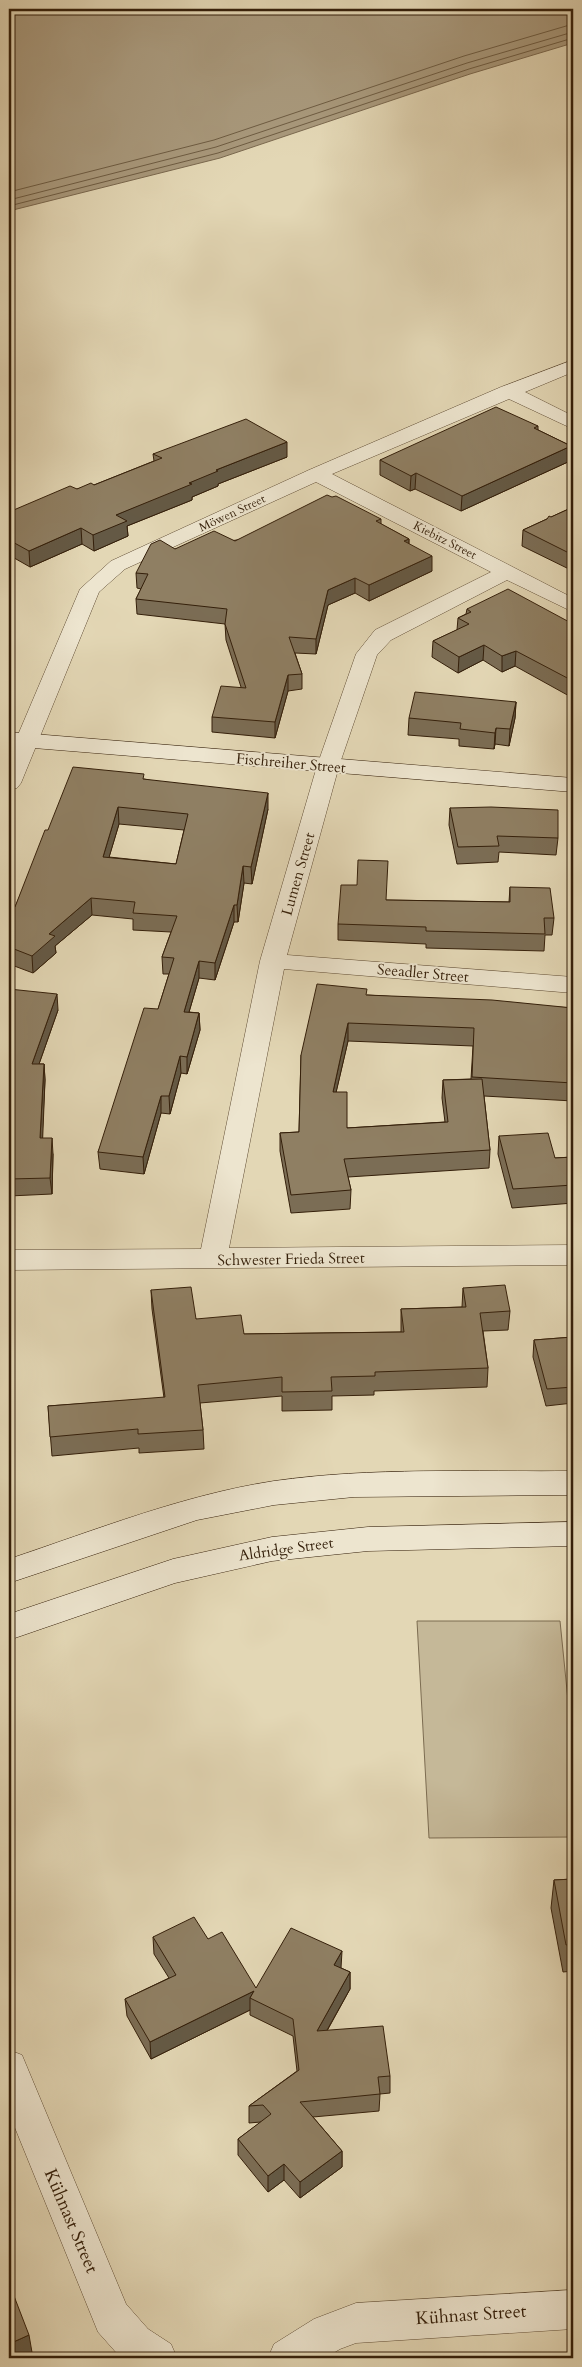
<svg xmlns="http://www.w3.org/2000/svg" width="582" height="2367" font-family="Cardo,serif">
<rect width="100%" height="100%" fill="#e3d7b5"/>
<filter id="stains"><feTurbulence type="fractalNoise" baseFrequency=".004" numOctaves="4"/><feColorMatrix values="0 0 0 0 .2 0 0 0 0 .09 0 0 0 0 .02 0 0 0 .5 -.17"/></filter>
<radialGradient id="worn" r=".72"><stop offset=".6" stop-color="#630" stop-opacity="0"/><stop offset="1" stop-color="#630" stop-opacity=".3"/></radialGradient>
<path fill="#c5b898" stroke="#7c6c51" d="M417 1621H560L573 1750V1837L429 1838Z"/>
<path fill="#a8987b" stroke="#7a684e" d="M9 9H573V43L470 74 220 158 9 211Z"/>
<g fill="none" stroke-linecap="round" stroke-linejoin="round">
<path stroke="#6e5c42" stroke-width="1" d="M9 192 214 140 464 56 573 24
M9 200 216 147 467 63 573 32
M9 206 218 153 469 69 573 38"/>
<g stroke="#604d35" stroke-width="1">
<path id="street" d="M573 360V372L525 392 573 416V429L509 399 332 474 573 598V612L507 580 391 640 377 655 339 766 287 955 573 977V993L284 969 229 1248 573 1245V1265L9 1270V1250L201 1249 260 961 317 766 356 654 375 630 491 572 316 482 125 569 99 592 21 783 17 788 9 790V756L80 589 111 561 309 470 501 387Z
M9 2050 22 2055 126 2304 148 2329 171 2344 177 2358H121L98 2332 9 2113Z
M573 2290V2329L356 2343 340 2349 325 2358H268L274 2344 314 2319 356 2303Z"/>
</g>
<g stroke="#341f0a" stroke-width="1">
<path id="secondary" d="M9 732 573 778V792L9 746Z
M573 1471V1495L354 1497 274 1505 197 1520 9 1583V1559C96 1530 183 1495 274 1481 372 1467 474 1472 573 1471Z
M573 1522V1546L368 1551 272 1561 175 1583 9 1640V1614L173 1559 272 1537 368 1527Z"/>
</g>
<use href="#street" fill="#ede5cf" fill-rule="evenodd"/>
<use href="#secondary" fill="#ede5cf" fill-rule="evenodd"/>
</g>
<path fill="#7b6d55" stroke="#341f0a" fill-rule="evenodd" d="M538 426V430L571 446 570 461 461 511 415 489 410 491 380 475V460Z
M153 454 287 457 218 484V486L192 497V500L127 526 128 536 94 551 82 544 30 567 9 555V512L77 489 94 485 154 461Z
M573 507V571L522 546 523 530Z
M381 519V524L409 539V544L432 571 369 601 355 593 328 605 316 654 295 653 302 674V689L288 691 275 738 212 732V717L241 687 226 640 225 624 137 614 136 599 141 589 137 588 136 573 175 549Z
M467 609 573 624V682L571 697 515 666 502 672 483 660 458 673 432 657 433 641 457 630 458 618 466 614Z
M516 702 515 718 509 746 495 744 494 749 459 746V739L408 735 409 718Z
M144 779 268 809 252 884 244 883 238 922H234L215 980 199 978 189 1012 199 1013 200 1030 187 1074 181 1073 170 1114 161 1113 144 1174 100 1169 98 1152 158 1009 169 974H163L162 957 171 932 133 930V919L92 915 55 946 56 953 33 973 9 964V913L15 907 48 830ZM119 824 184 830 176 864 109 857Z
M450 808 558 838 556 855 499 852 498 862 457 864 449 825Z
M510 887 554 918 552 935H545L544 951 426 948V944L338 940V924L386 900 509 902Z
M9 989 58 1010 39 1064H44L45 1080 42 1138 53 1154 52 1194 9 1196Z
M367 995 573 1008V1101L484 1096 490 1150 489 1168 348 1177 351 1190 350 1209 291 1213 280 1151V1133L299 1132 301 1055ZM348 1041 473 1046 471 1079 443 1080 442 1098 445 1122 347 1128 336 1092Z
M499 1136 555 1158 573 1157V1203L512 1208 498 1154Z
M463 1288 510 1311 508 1330 483 1331 488 1368 487 1387 374 1391V1395L332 1396V1410L282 1411V1396L200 1403 203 1430 204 1449 139 1453V1448L52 1456 48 1406 164 1398 152 1309 151 1290 196 1319 244 1334 401 1332V1309L462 1307Z
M573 1337V1403L546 1406 533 1357 534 1340Z
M573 1879V1971L563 1972 551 1908 554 1880Z
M153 1937 208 1939 256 1988 341 1968 350 1972V1989L327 2031 390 2076V2093L380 2094 379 2111 313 2117 342 2151V2167L300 2198 284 2180 268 2192 238 2155V2139L261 2122 249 2123V2106L297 2071 293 2036 250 2015V2010L151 2059 127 2016 125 1999 169 1978 154 1954Z"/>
<path fill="#645945" stroke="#341f0a" d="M287 442V457L218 484V486L192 497V500L127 526 128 536 94 551 93 535 116 515 189 483 216 470Z
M571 446 570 461 461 511 462 496Z
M416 473 415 489 410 491 411 476Z
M81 528 82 544 30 567 29 551Z
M409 539 408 554 404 541Z
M432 556V571L369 601V585Z
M355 578V593L328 605 316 654V639L328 590Z
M484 645 483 660 458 673 459 657Z
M516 651 515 666 502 672V656Z
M288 675V691L275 738V722Z
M516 702 515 718 509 746 510 729Z
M496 728 495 744 494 749 495 733Z
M268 793V809L252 884 251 867Z
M118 807 119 824 104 874 103 857Z
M243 866 244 883 238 922 237 905Z
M91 898 92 915 55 946 56 953 33 973 32 956 49 934Z
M234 905V922L215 980V963Z
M199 961V978L184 1029V1012Z
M57 994 58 1010 33 1081 32 1064Z
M199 1013 200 1030 187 1074V1057Z
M348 1023V1041L332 1110 333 1092Z
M180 1056 181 1073 170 1114 169 1096Z
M44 1064 45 1080 42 1155 40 1138Z
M161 1096V1113L144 1174 143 1157Z
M52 1138 53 1154 52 1194 50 1178Z
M342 1951 341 1968 334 1982V1965Z
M350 1972V1989L317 2048V2031Z
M254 1991 250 1998V2010L151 2059 150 2042Z
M342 2151V2167L300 2198V2182Z
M284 2164V2180L268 2192V2176Z
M29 2335 33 2358H9V2344Z"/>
<path fill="#8f7f63" stroke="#341f0a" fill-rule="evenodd" d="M496 407 538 426 534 428 571 446 462 496 416 473 411 476 380 460Z
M246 419 287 442 216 470 218 471 189 483 192 484 116 515 127 521 93 535 81 528 29 551 9 540V512L70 486 77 489 91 483 94 485 162 458 153 454Z
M327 495 332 497 336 496 381 519 376 521 409 539 404 541 432 556 369 585 355 578 328 590 316 639 289 637 302 674 288 675 275 722 212 717 221 686 246 688 225 624 227 609 136 599 148 574 136 573 151 544 160 540 175 549 214 531 235 541Z
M573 507V555L523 530 547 519 549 516 551 517Z
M508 589 573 624 570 626 573 628V681L516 651 502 656 484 645 459 657 433 641 469 624 458 618 471 612 467 609Z
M415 692 516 702 510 729 496 728 495 733 460 729 461 723 409 718Z
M73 767 144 774 143 779 268 793 251 867 243 866 237 905H234L215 963 199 961 184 1012 199 1013 187 1057 180 1056 169 1096H161L143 1157 98 1152 144 1008 158 1009 174 958 162 957 177 916 133 913 135 902 91 898 49 934 55 936 32 956 9 947V913L15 907 45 830H48ZM118 807 188 814 176 864 103 857Z
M491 807 558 810V838L497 836 499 846 458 847 450 808Z
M358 860 388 861 386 900 510 902V887L550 888 554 918H544L545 934 426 931V927L338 924 341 885H357Z
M317 984 367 989 366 995 492 1000 573 1008V1083L472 1077 474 1028 348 1023 333 1092H347V1128L448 1122 443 1080 482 1079 490 1150 344 1159 351 1190 291 1195 280 1133 299 1132 301 1055Z
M9 989 57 994 32 1064H44L40 1138H52L50 1178 9 1179Z
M548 1133 555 1158 573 1157V1185L513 1189 499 1136Z
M505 1285 510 1311 480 1313 488 1368 375 1372V1376L331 1377 332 1391 282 1392V1377L198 1385 203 1430 138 1434V1429L50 1437 48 1406 165 1397 151 1290 191 1287 196 1319 241 1315 244 1334 404 1332 401 1309 466 1307 463 1288Z
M573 1337V1387L547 1389 534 1340Z
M573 1879V1944L566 1945 554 1880Z
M194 1917 208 1939 222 1932 256 1988 291 1928 342 1951 334 1965 350 1972 317 2031 383 2026 390 2076 378 2077 380 2094 300 2102 342 2151 300 2182 284 2164 268 2176 238 2139 271 2114 263 2105 249 2106 299 2070 293 2019 250 1998 254 1991 150 2042 125 1999 176 1975 153 1937Z
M9 2283 29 2335 9 2344Z"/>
<g text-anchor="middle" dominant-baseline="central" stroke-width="4" stroke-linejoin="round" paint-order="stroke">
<g font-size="12" fill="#341f0a" stroke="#ede5cf">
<text transform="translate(232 513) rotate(-25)">Möwen Street</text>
<text transform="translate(445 540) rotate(27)">Kiebitz Street</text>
</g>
<g font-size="15" fill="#341f0a" stroke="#ede5cf">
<text transform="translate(291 763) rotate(5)">Fischreiher Street</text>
<text transform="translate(298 874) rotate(-74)">Lumen Street</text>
<text transform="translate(423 973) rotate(5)">Seeadler Street</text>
<text transform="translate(291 1259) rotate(-1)">Schwester Frieda Street</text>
<text transform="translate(286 1549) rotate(-8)">Aldridge Street</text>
</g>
<g font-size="18" fill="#341f0a" stroke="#ede5cf">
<text transform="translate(71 2221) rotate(67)">Kühnast Street</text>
<text transform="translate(471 2315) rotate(-4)">Kühnast Street</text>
</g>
</g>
<rect width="582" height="2367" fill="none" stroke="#e3d7b5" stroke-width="30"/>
<rect x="10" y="10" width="562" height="2347" fill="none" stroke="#341f0a" stroke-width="2.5"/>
<rect x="15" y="15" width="552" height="2337" fill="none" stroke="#341f0a"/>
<rect width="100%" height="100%" filter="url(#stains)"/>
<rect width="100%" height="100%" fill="url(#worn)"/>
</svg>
